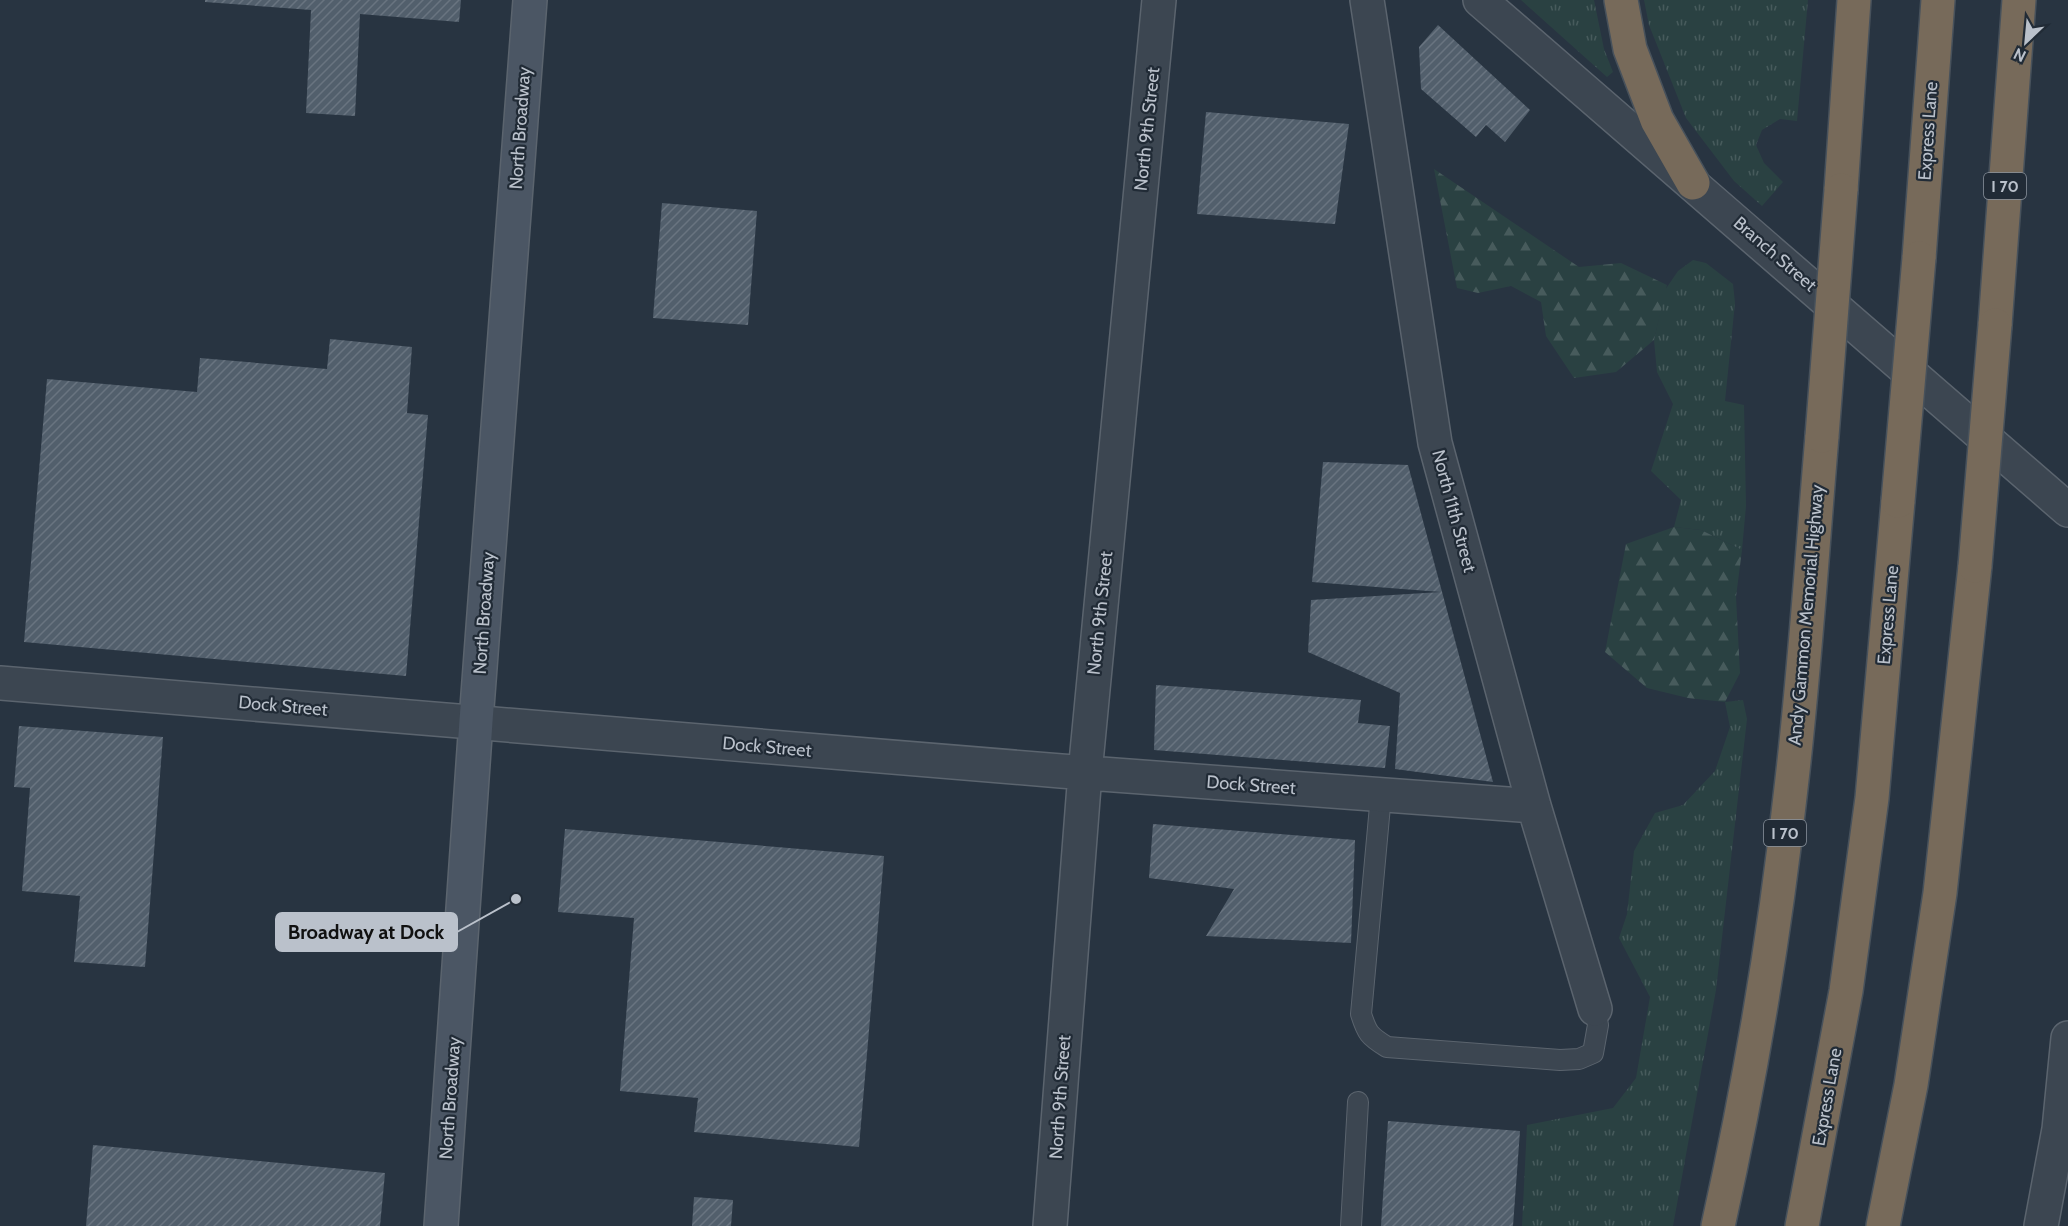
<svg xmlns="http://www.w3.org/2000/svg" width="2068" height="1226" font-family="Cabin,sans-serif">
<defs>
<pattern id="grass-tufts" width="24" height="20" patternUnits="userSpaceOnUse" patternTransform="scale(1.5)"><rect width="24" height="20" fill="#2a4142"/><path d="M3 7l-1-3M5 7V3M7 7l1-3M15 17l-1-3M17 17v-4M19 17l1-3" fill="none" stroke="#475b5c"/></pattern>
<pattern id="forest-firs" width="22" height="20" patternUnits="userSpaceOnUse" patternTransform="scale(1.5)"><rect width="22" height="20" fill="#2a4142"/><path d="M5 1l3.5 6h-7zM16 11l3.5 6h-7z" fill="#475b5c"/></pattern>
<pattern id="building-hatch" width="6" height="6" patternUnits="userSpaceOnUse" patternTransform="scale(1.5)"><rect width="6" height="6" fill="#525f6c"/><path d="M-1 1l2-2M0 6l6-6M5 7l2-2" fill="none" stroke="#697480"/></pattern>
</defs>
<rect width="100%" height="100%" fill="#283441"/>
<path fill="url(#grass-tufts)" d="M1521 0H1594L1604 49 1613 72 1607 77Z
M1644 0H1808L1797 121 1780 119 1762 130 1756 145 1764 163 1783 182 1762 206 1734 181 1686 118 1649 25Z
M1693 260 1706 263 1733 284 1735 303 1725 401 1744 405 1746 506 1742 550 1701 530 1674 527 1681 500 1651 471 1673 404 1657 372 1654 340 1665 290 1678 271Z
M1743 700 1747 719 1716 990 1673 1226H1522L1527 1125 1613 1108 1636 1078 1650 997 1619 938 1627 914 1634 851 1655 813 1683 805 1715 771 1730 727 1725 702Z"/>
<path fill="url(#forest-firs)" d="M1434 169 1579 267 1621 263 1667 285 1654 340 1616 372 1574 378 1546 336 1541 302 1511 286 1478 293 1457 288Z
M1674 527 1701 530 1742 550 1736 597 1740 673 1725 702 1688 698 1647 688 1605 652 1626 544Z"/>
<path fill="url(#building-hatch)" d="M205 0H461L459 22 360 14 355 116 306 113 311 10 205 2Z
M1438 25 1530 110 1505 142 1486 125 1476 137 1421 89 1419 47Z
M1206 112 1349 124 1335 224 1197 214Z
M662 203 757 211 748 325 653 318Z
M330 339 412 347 407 413 428 415 406 676 24 642 47 379 197 392 200 358 327 369Z
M1323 462 1408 465 1493 782 1395 769 1400 693 1308 652 1311 600 1441 592 1312 582Z
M1156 685 1361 700 1358 723 1390 726 1385 768 1154 750Z
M19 726 163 737 145 967 74 962 80 896 22 891 30 788 14 787Z
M1153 824 1355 840 1351 943 1206 936 1234 889 1149 878Z
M565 829 884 856 859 1147 694 1132 698 1098 620 1091 634 918 558 912Z
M1388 1121 1520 1131 1513 1226H1381Z
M93 1145 385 1173 380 1226H86Z
M694 1197 733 1200 731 1226H692Z"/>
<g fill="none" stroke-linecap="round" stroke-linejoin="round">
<g stroke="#5b646e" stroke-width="22">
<path id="service" d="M1381 795 1361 1014C1367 1033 1369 1036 1387 1047L1560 1060 1579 1059 1593 1053 1598 1025 1595 1009
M1351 1226 1358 1102"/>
</g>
<g stroke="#5b646e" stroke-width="36">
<path id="minor" d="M1367 0 1435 443 1534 806 1595 1009
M0 683 1061 771 1534 806
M1050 1226 1085 773 1159 0"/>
</g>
<g stroke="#5b646e" stroke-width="36">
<path id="tertiary" d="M1480 0 2068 510
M2041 1226 2059 1129 2068 1038"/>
</g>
<g stroke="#5b646e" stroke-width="36">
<path id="secondary" d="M441 1226 476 721 530 0"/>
</g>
<g stroke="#47515b" stroke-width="36">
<path id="motorway" d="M1621 0 1630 49 1657 120 1693 183
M1841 190 1854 0
M1919 258 1938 0
M1995 325 2019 0
M1718 1226C1750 1082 1775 935 1791 788 1805 671 1812 553 1822 436
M1802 1226 1846 991 1872 798 1898 501
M1883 1226 1911 1085 1940 893 1975 566"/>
</g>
<use href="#service" stroke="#3c4651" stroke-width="20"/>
<use href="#minor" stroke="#3c4651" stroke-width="33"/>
<use href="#tertiary" stroke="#3c4651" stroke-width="33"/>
<use href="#secondary" stroke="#4b5664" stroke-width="33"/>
<use href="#motorway" stroke="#776a5a" stroke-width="33"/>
<g stroke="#47515b" stroke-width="36" stroke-linecap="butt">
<path id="motorway-bridge" d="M1822 436 1841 190
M1898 501 1919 258
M1975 566 1995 325"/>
</g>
<use href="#motorway-bridge" stroke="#776a5a" stroke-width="33"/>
</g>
<g text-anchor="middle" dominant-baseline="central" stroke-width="4.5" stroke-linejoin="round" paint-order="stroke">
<g fill="#212b36" stroke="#8c949e" stroke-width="1.5">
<rect x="1984" y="173" width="42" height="26" rx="4.5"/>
<rect x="1764" y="820" width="42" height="26" rx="4.5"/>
</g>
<g font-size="16" font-weight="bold" fill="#bac1cb">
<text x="2005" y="186">I 70</text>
<text x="1785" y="833">I 70</text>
</g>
<g font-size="18" fill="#bac1cb" stroke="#212b36">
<text transform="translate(520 128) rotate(-86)">North Broadway</text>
<text transform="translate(1147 129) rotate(-84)">North 9th Street</text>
<text transform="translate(1928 131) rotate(-86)">Express Lane</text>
<text transform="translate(1775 254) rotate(41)">Branch Street</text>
<text transform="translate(1454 511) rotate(75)">North 11th Street</text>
<text transform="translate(484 613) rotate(-86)">North Broadway</text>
<text transform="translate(1100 613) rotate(-84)">North 9th Street</text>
<text transform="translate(1806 615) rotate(-85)">Andy Gammon Memorial Highway</text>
<text transform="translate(1888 615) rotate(-85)">Express Lane</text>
<text transform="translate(283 706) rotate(5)">Dock Street</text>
<text transform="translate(767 747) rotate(5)">Dock Street</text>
<text transform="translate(1251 785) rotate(4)">Dock Street</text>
<text transform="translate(1060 1097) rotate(-86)">North 9th Street</text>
<text transform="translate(1827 1097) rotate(-80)">Express Lane</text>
<text transform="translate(450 1098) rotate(-86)">North Broadway</text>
</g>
</g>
<path fill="none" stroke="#bac1cb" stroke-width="2" d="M516 899L457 932"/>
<circle fill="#bac1cb" stroke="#212b36" stroke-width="2" cx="516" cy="899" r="6"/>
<rect fill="#bac1cb" stroke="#bac1cb" stroke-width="2" x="276" y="913" width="181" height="38" rx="6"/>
<g font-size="20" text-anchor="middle" font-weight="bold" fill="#111">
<text x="366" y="939">Broadway at Dock</text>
</g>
<g transform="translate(2026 42) rotate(206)" stroke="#212b36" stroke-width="4.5" paint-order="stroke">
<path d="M0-4.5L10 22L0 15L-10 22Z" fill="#bac1cb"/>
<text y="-9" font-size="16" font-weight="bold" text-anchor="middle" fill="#bac1cb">N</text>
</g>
</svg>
